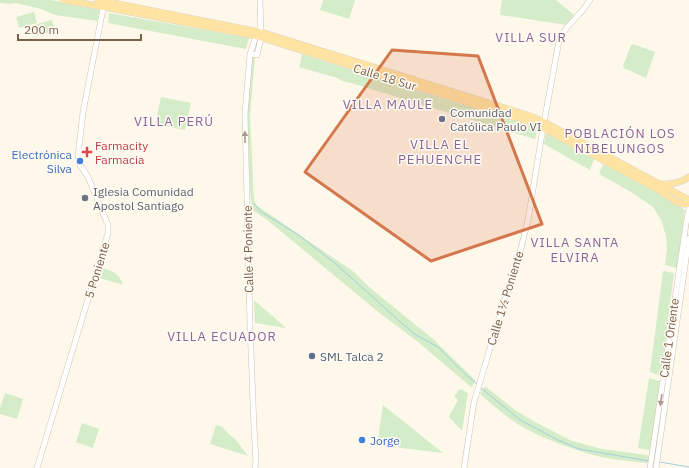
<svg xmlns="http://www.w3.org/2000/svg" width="689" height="468" font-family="'IBM Plex Sans',sans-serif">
<rect width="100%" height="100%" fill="#fef8eb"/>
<path fill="#d4edc8" d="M0 0H51L100 9 97 21 55 15 41 9 16 3 9 4 0 3Z
M323 0H355L349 19 320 10Z
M502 0H556L574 15 566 25 501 15 500 13Z
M34 12 37 23 19 28 16 17Z
M109 13 249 38 246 49 108 23Z
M52 20 55 31 37 36 34 25Z
M633 44 655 52 646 78 624 68 623 66 631 45Z
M302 54 438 97 516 120 537 129 535 139 518 134 351 83 342 81 337 78 299 67Z
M252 57H255L250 115 254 199 256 205 354 272 369 287 433 339 474 379 475 380 473 386 471 387 418 342 377 311 266 219 252 210 250 189 247 114Z
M161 97 191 103 185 130 155 124Z
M546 133 594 159 590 170 544 144Z
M603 164 655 190 685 210 677 268 665 265 667 248 666 236 661 220 653 207 631 192 599 174Z
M103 268C113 271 120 274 123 285L100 278Z
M663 271 674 273 661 376 650 372Z
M254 300 286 328 255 323Z
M649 378 660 381 650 450 638 448Z
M485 386 515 410 535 422 572 441 602 449 647 455 649 457V463H646C631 461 616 460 601 457 573 450 540 438 516 423 503 414 491 404 480 394Z
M460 389 468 393 462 431 450 418 449 416 458 400 454 396Z
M5 393 23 399 17 419 0 414V408Z
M383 405 443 453 377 445Z
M82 423 99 429 93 448 76 442Z
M216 425 221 426 230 435 236 440 248 456 210 444Z"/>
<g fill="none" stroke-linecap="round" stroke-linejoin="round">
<path stroke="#a3cedc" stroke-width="1" d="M254 203 260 211 297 234 337 265 405 326 416 335 438 347 466 375 477 384
M481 388 520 420 558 440 579 449 649 461
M660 462 689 467"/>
<g stroke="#d2c1af" stroke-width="6">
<path id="minor" d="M250 54 257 55 261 38 260 0
M37 468 108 233V225L100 206 88 177 80 165 78 157 83 112 104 4
M255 468 256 462 254 428 250 325 245 114 250 54 256 36 258 34
M464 468 474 402 502 308 519 256 528 220 543 128 559 41C564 28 570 25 578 15 583 11 586 5 590 0
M650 468 686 224 689 209
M656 468 689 238"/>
</g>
<g stroke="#ddd6d0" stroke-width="7">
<path id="major" d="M63 0 104 7 256 36 523 120 543 128 657 189 675 201 682 204H689
M98 0 264 33 530 116 544 122 689 200
M660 184C671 185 680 183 689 177"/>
</g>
<use href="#minor" stroke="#fff" stroke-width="5"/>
<use href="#major" stroke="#fee3a2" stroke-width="6"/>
</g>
<defs><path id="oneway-solid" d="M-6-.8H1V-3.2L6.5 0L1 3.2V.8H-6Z"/></defs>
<g fill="#a9988b">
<use href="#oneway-solid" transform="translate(245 137) rotate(-91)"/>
<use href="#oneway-solid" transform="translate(661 400) rotate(98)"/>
</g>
<path fill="#d5774c" fill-opacity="0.2" stroke="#d5774c" stroke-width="3" stroke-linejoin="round" d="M392 50 478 56 542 224 431 261 305 172Z"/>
<g fill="#6b7280" stroke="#fffbf3" stroke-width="1.5">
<circle cx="442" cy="119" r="4"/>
<circle cx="85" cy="198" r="4"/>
</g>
<path fill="#e0444e" stroke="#fffbf3" stroke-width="1.5" d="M85 146h4v4h4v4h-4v4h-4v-4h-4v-4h4z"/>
<g fill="#3f7fe0" stroke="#fffbf3" stroke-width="1.5">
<circle cx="80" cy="161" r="4"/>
<circle cx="362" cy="440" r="4"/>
</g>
<circle fill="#5c6f8a" stroke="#fffbf3" stroke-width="1.5" cx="312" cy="356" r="4"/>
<g text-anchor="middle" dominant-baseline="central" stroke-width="3" stroke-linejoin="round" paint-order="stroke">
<g font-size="12" fill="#7b614c" stroke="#fffbf3">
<text transform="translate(385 77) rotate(17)">Calle 18 Sur</text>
<text transform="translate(248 249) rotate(-91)">Calle 4 Poniente</text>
<text transform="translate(97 270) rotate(-73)">5 Poniente</text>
<text transform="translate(505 298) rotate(-73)">Calle 1½ Poniente</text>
<text transform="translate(669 338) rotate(-82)">Calle 1 Oriente</text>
</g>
<g font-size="12" fill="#5b616d" stroke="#fffbf3" text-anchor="start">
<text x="450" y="112">Comunidad<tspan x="450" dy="14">Católica Paulo VI</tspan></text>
<text x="93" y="191">Iglesia Comunidad<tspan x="93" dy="14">Apostol Santiago</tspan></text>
</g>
<g font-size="12" fill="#be3a42" stroke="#fffbf3" text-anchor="start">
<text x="95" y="145">Farmacity<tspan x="95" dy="14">Farmacia</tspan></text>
</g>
<g font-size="12" fill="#366cbe" stroke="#fffbf3" text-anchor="end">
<text x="72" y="154">Electrónica<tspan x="72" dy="14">Silva</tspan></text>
<text x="370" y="440" text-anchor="start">Jorge</text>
</g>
<g font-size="12" fill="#4e5e75" stroke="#fffbf3" text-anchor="start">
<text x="320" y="356">SML Talca 2</text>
</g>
<g font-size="13" letter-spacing="1" fill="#8a6497" stroke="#fffbf3">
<text x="531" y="37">VILLA SUR</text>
<text x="388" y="104">VILLA MAULE</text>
<text x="174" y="121">VILLA PERÚ</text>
<text x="620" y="133">POBLACIÓN LOS<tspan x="620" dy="15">NIBELUNGOS</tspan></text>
<text x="440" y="144">VILLA EL<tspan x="440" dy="15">PEHUENCHE</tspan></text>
<text x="575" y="242">VILLA SANTA<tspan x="575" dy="15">ELVIRA</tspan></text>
<text x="222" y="336">VILLA ECUADOR</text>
</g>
</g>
<path d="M18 34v6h123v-6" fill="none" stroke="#7b614c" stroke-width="2"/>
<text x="24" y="34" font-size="12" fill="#7b614c" stroke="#fffbf3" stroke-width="3" paint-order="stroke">200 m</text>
</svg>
